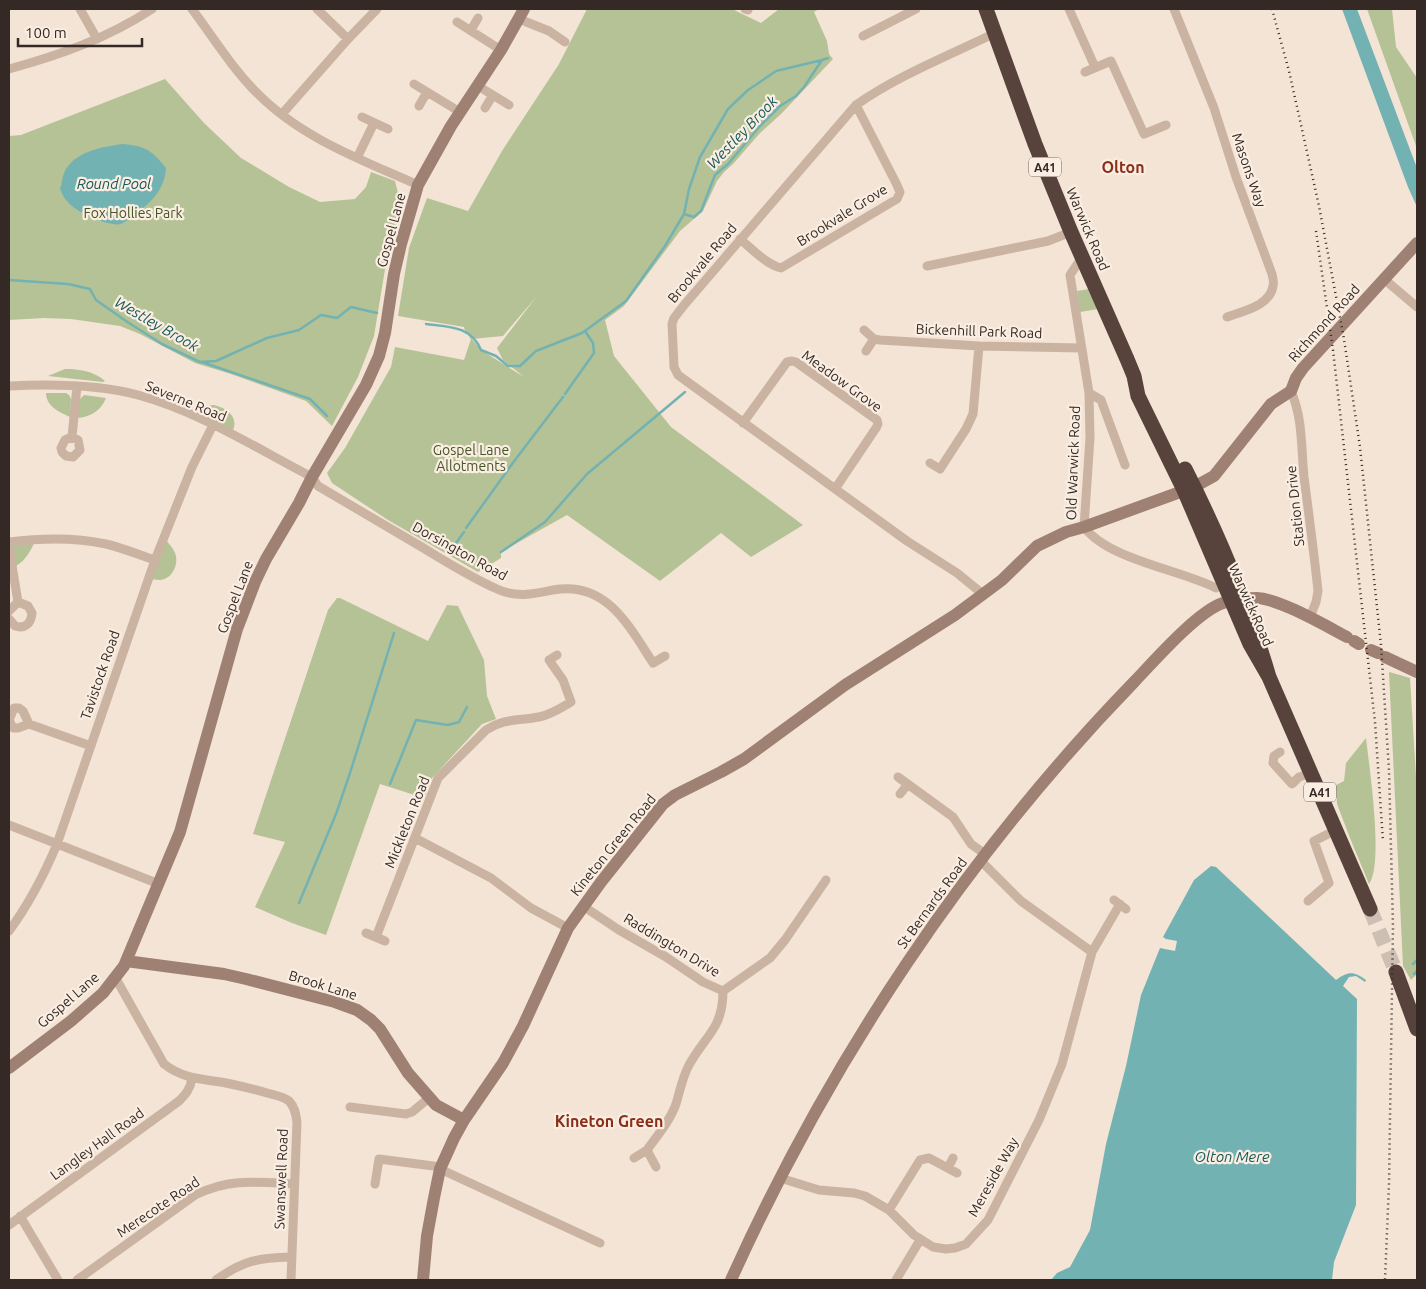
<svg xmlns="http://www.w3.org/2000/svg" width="1426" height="1289" font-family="Ubuntu,sans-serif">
<rect width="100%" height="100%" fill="#f3e4d6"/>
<path fill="#b5c295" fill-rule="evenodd" d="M587 9H732L761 23 779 9H819L814 12 827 41 829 54 833 59 781 114 760 133 733 164 724 172 717 181 703 211 680 231 624 306 605 320 614 356 671 427 803 525 751 557 721 533 660 581 567 515 501 552V558L478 572 388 520 332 483 327 473 345 448 391 367 395 347 464 360 471 339 465 331 464 327 398 316 409 248 427 198 468 211 502 151 559 64ZM537 296 497 348 503 360 524 377 481 350 472 339 503 336Z
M1367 9H1392L1396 47 1417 78 1416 146Z
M165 79 204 123 241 158 289 187 320 202 355 199 366 187 371 172 395 181 398 193 404 201 387 257 374 336 358 377 332 426 306 401 231 374 195 363 140 334 120 326 71 319 44 318 9 320V136L21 135Z
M1089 289 1098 309 1080 312 1077 291Z
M65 369C79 369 94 371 105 381L103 382 48 376Z
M46 393H66L69 395 71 399 70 417C59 412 46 406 46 393Z
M84 395 106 398C101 411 90 417 77 418L80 399Z
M213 405C225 407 239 416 233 430L199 414 201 409 207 406Z
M164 538C167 542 172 546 174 551 180 561 174 578 161 580 157 580 152 579 148 579Z
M36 539C31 550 27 559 16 566L9 542Z
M337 598H340L428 641 447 605 458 606 484 660 487 696 496 719 482 724 432 778 424 798 380 784 326 935 292 923 255 907 285 842 253 834 328 610Z
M1389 672 1410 678 1417 793V974L1411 980 1403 966Z
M1366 738C1369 765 1384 864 1369 884L1350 838 1337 804 1336 785 1344 781 1346 763Z"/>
<path fill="#73b2b2" d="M1342 9H1357L1417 168V207L1408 187Z
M123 144C145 146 152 150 166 168 165 189 151 203 134 215 131 217 126 222 121 224 109 227 75 212 68 202 64 199 62 193 60 189 62 184 62 178 64 173 74 151 102 147 123 144Z
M1211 866 1216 867 1336 980C1348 971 1354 971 1366 980L1365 982 1356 976 1349 977 1343 986 1357 999 1356 1205 1334 1262 1332 1280H1051L1057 1273 1070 1267 1090 1230 1106 1144 1126 1066 1141 995 1160 948 1175 951 1177 941 1166 939 1163 937 1194 880Z"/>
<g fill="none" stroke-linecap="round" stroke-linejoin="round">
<path stroke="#73b2b2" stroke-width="2.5" d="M684 214 694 217 701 211 715 175 728 164 760 126 780 106 796 96 804 87 822 60 828 58
M9 280 68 284 90 289 96 300 126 321 162 344 200 362 216 361 267 338 299 330 321 315 337 318 351 307 377 313
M426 324C449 327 471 326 481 350L496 356 508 366H520L536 351 582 333 626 301 665 246 684 214 689 189 700 157 728 109 748 90 776 71 822 60
M202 362 310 399 327 416
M565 394 594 353 593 343 585 331
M466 528 515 460 563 397
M451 550 464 532
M501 552 545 522 587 474 685 392
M390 784 416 720 448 725 459 722 467 707
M299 903 336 814 350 773 394 633
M1413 964 1417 960
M1414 974 1417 971"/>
<path stroke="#cdbfb3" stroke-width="15" stroke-dasharray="15 8" stroke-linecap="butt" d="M1370 909 1396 972"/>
<path stroke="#cbb3a2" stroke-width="9" d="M80 9 97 39
M192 9C213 37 232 68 257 93 301 138 362 160 418 185
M317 9 348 39
M745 9 748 10
M1069 9 1095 67
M1174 9 1214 108 1236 177 1272 274C1273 278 1274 283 1273 286 1270 306 1243 311 1227 317
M519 19 549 31 565 42
M457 22 501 50
M471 30 478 18
M863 36 916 9
M9 69C60 55 108 38 152 9
M1085 72 1111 61 1144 134 1166 125
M414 84 460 112
M478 86 509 105
M419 106 427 92
M485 108 493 95
M282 114 348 39 377 9
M362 117 388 129
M357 158 374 123
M740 239C752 249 766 264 781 268L897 199 900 192 896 183 856 105
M1082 257 1070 275 1089 393 1090 438 1084 527C1109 560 1178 569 1216 588
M927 266 1048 241 1071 232
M1384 279 1417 307
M864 330 874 339 880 340 979 346 1082 348
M866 351 874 339
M9 386C51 384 97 384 138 395 200 412 256 448 312 477L318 486C352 506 386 526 420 546 445 561 470 577 497 589 516 598 534 594 553 590 606 580 629 626 653 663L665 656
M1291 391C1303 419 1301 447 1304 477 1309 515 1314 553 1318 591L1316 602 1310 617
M1089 393 1101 400 1125 465
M743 423 787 362 792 361 796 362 877 420 878 424 876 428 835 489
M72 437 65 440 61 448 62 452 66 456 73 457 80 450 78 440 72 437 77 386
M930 463 940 469 966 429 973 414 979 346
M9 542C41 538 74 537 106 544 123 548 139 555 155 560
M9 547 18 602
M984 595 957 573 907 541 678 375 674 367 672 324 674 318 685 304 856 105C899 75 948 56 995 33
M9 611 18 602
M9 619 15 626C25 629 31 624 32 613L28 606 18 602
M29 724 23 711 19 708H14L9 720 13 728H18L29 724 91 746
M1280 752 1274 756 1273 763 1292 784 1299 777 1312 773
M898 777 953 817 971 844 985 854
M900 794 908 784
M9 825 159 884
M415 838 491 878 531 908 568 928
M1114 900 1126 909
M1308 901 1329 883 1314 841 1336 830
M583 906 619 930 666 957 703 982 723 991C723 1030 704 1036 688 1067 682 1079 680 1091 676 1104 670 1121 657 1136 647 1150
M9 931C29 904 44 875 57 844L155 560 192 467 213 425
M366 933 385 941
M376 937 438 778 486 730C505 718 518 721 539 717 550 715 561 708 571 702L563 680 549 660 557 655
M1092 952 1120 904
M115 977 164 1064C183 1079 203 1079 226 1083 240 1086 254 1089 267 1093 274 1095 283 1096 289 1101 295 1107 296 1115 297 1122L291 1280
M723 991 770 958 785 940 826 880
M350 1107 406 1114 412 1112 429 1098
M634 1158 647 1150 656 1167
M948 1168 953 1158
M440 1169 600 1243
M780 1178 819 1190 854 1193 865 1196 889 1210 914 1235 933 1247 946 1249 955 1248 966 1244 988 1220 1039 1120 1062 1064 1092 952 1021 901 981 861
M375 1184 379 1159 441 1167
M889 1210 920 1160 929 1158 957 1173
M20 1216 58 1280
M9 1225 179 1101C186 1094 190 1089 192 1079
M77 1280 195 1195C230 1178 256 1182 294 1184
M216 1280C244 1260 258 1258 291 1257
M896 1280 920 1240"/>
<path stroke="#9f8173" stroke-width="12" d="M1354 641 1359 644
M1371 650 1378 653
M1385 657 1417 672
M126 961 224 974 246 979 335 1002 357 1010 371 1020 380 1029 408 1073 436 1105 464 1120
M9 1068 71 1021 103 993 124 966 180 832 237 629 255 582 266 559 299 503 312 477 366 385 379 356 385 333 394 274 401 244 418 185 451 126 501 50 524 9
M423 1280 427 1236 434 1198 440 1169 454 1138 464 1120 503 1063 523 1026 568 928 601 882 663 804 675 795 721 772 744 759 845 685 955 615 1002 580 1037 546 1066 532 1084 527 1194 487 1214 476 1271 404 1291 391 1296 378 1303 368 1417 243
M731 1280C830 1060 967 854 1135 681 1155 660 1198 611 1223 603 1233 600 1246 598 1257 598 1280 599 1326 626 1347 637"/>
<path stroke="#57433b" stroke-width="15" d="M986 9 1035 144 1071 232 1127 359 1134 376 1138 396 1184 490 1250 644 1269 677
M1185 469C1219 536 1248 605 1269 677L1370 909
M1396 972 1417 1029"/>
<path stroke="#352925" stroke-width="2.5" stroke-dasharray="1 4" stroke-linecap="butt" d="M1272 9 1289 71 1319 206 1344 339 1360 447 1381 645 1389 770 1393 926 1389 1184 1385 1280
M1316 231 1333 350 1375 722 1383 842"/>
</g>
<g text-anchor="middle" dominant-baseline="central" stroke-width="4.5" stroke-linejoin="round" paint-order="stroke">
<g fill="#faeee2" stroke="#70645e" stroke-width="1">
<rect x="1029" y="157.5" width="32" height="19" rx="4"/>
<rect x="1304" y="782.5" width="32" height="19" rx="4"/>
</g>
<g font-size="12" font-weight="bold" fill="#352925">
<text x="1045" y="167">A41</text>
<text x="1320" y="792">A41</text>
</g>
<g font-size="14" fill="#352925" stroke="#faeee2">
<text transform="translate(1249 170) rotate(71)">Masons Way</text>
<text transform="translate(842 215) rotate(-32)">Brookvale Grove</text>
<text transform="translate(1088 229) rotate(67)">Warwick Road</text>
<text transform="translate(391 230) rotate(-75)">Gospel Lane</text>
<text transform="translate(702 263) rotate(-50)">Brookvale Road</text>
<text transform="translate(1324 323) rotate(-48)">Richmond Road</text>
<text transform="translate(979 331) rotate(2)">Bickenhill Park Road</text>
<text transform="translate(842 381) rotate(36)">Meadow Grove</text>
<text transform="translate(186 401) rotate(22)">Severne Road</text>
<text transform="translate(1073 463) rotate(-88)">Old Warwick Road</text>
<text transform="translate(1295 506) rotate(-96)">Station Drive</text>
<text transform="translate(460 551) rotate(29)">Dorsington Road</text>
<text transform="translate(235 597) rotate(-69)">Gospel Lane</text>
<text transform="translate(1251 605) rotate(66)">Warwick Road</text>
<text transform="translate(100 675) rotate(-71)">Tavistock Road</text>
<text transform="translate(407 822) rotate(-68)">Mickleton Road</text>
<text transform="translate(613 845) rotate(-51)">Kineton Green Road</text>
<text transform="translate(932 903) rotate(-54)">St Bernards Road</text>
<text transform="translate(672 945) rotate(31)">Raddington Drive</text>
<text transform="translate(323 985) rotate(17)">Brook Lane</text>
<text transform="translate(68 1000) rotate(-41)">Gospel Lane</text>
<text transform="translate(97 1144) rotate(-36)">Langley Hall Road</text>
<text transform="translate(993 1177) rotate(-61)">Mereside Way</text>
<text transform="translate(281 1179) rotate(-88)">Swanswell Road</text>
<text transform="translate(158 1207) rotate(-34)">Merecote Road</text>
</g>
<g font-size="14" fill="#465527" stroke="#faeee2">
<text x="133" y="213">Fox Hollies Park</text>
<text x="471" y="450">Gospel Lane<tspan x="471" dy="16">Allotments</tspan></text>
</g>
<g font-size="15" font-style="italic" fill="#175859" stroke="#faeee2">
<text transform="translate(742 132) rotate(-46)">Westley Brook</text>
<text x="114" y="183">Round Pool</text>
<text transform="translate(157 324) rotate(30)">Westley Brook</text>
<text x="1232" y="1156">Olton Mere</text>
</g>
<g font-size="16" font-weight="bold" fill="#8a2f18" stroke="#faeee2">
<text x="1123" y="167">Olton</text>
<text x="609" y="1121">Kineton Green</text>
</g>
</g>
<rect width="1426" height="1289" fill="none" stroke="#352925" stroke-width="20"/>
<path d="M18 38v8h124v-8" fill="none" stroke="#352925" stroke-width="2.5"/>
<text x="25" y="38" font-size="15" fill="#352925" stroke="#faeee2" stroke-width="4" paint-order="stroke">100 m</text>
</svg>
